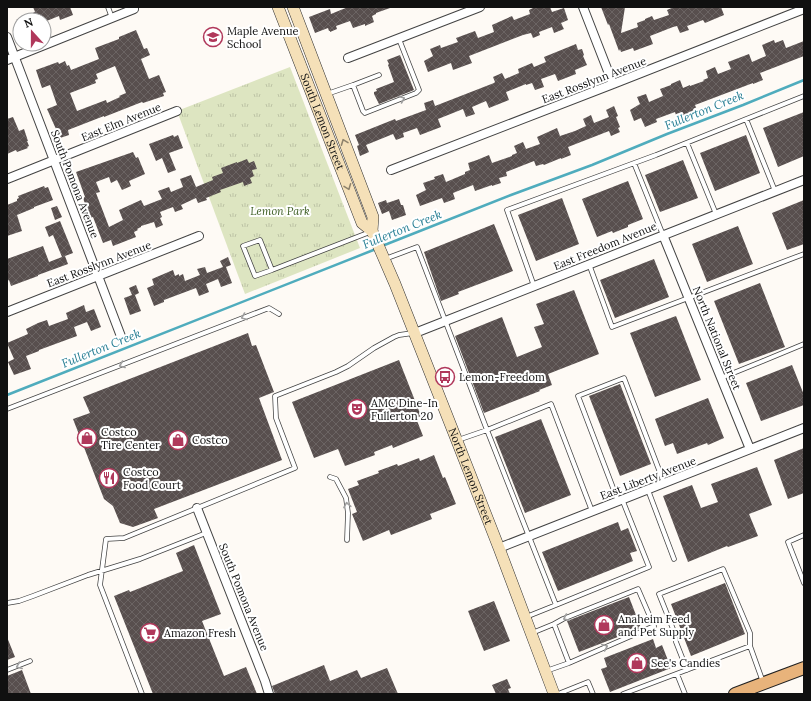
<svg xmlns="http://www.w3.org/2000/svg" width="811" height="701" font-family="Lora,serif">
<defs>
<pattern id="park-tufts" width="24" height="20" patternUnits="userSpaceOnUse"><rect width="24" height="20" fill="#dde5c1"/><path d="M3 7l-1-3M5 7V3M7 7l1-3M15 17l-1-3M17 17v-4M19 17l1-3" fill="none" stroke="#bdc3a5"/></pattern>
<pattern id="building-cross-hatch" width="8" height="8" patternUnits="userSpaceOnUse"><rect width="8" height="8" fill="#584f4e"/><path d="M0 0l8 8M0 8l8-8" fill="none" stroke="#6b6463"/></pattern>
</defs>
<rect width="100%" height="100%" fill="#fefaf5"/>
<path fill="url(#park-tufts)" d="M290 67 360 248 245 294 177 111Z"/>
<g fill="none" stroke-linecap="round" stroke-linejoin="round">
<path stroke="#4facbd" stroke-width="2.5" d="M382 246 511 195 592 165 667 134 743 105 804 80
M7 395 376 249"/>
</g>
<path fill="url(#building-cross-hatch)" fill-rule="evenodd" d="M33 7H70L73 15 60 20 59 16 44 22V20H16L35 12Z
M348 7 390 8 376 13V14L372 16 374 22 365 26V24L353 28 350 21 336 26 337 29 330 32V31H329L328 28 315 33 309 17 330 9 331 14Z
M535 7H550L552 12 564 8 568 20 561 23 564 29 554 33 552 27 539 32 540 35 533 38 531 33 523 35 469 56 472 63 453 70 451 63 428 72 424 61 433 56 430 49 440 45 441 48 458 42 456 38 475 31 478 38 494 32 492 25 512 16 514 20 530 14 529 10Z
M601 7H625L621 33 638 27 637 23 645 20V19L652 16 654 20 669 15 667 10 674 7H721L724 15 705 23 703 20 687 26 689 30 680 33 677 26 673 27 650 36 653 44 634 51 633 48 621 52 620 49 619 51 609 24 608 25Z
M136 30 144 49 147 48 150 55 141 59 149 79 159 75 166 92 163 93 164 96 143 103 142 102 104 117V116L68 130 69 135 60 138 47 109 57 105 50 85 42 88 36 70 58 62 59 64 65 61 67 66 69 65 71 70 99 59 95 48 119 39V37ZM115 66 126 93 119 96 120 97 107 103 106 100 77 111 70 93 96 83 95 80 98 79 96 74Z
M774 40 775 43 783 40 786 48 804 41V56L760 73 763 80 753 84V83L695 105 697 110 677 118 675 112 656 119 657 122 645 127 641 118 634 121 630 110 640 104 637 97 646 94 649 102 663 96 660 89 671 85V84L680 80 683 88 690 85V86L704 81 703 80 708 78 706 71 715 67 718 74 731 69 728 62 749 54 752 62 766 56 762 45Z
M576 44 578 50 582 49 584 55 583 56 587 65 575 70 576 74 558 81 555 74 541 79 544 87 535 90 532 83 526 85V84L506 92 509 100 489 108 486 101 472 107 475 114 466 117 463 109 438 119 441 127 420 135 417 128 403 133 404 137 396 140 393 134 366 145 369 152 360 156 357 146 359 145 355 135 395 119 396 121 426 110 424 103 433 100 435 106 494 83 495 82 493 77 502 73 505 79 519 73 518 69 532 63 534 67 546 62 544 57Z
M400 55 414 90 379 104 374 94V92L377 91 376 89 394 82 388 65 389 64 387 60Z
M614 106 618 116 616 117 620 127 618 128 620 132 611 136 609 131 568 147 571 155 561 159V158L544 165 543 164 536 166 534 161 506 172 507 176 499 178 501 183 492 186V185L475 191 473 185 453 193 455 199 444 203 442 198 420 206 416 195 426 190 423 183 435 179 434 177 443 174 446 182 465 174V172L470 170 468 163 477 160 489 155 492 163 512 156V155L517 153 514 146 523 142 526 149 540 144 537 137 557 128 560 136 575 131 586 126 583 119 591 115 594 123 609 117 606 110Z
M804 112V156L778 167 763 128Z
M13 117 19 131 24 129 28 141H27L29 146 27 147 28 148 17 152 16 150 7 154V119Z
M173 135 174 137 178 135 183 148 169 153 176 170 168 173 162 158 156 161 149 144Z
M746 135 760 173 715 191 700 153Z
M133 152 136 158 138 157 145 174 129 181 131 186 122 190 117 180 111 183 109 177 96 182 100 192 96 193 109 227 123 220 119 210 141 200 144 206 162 199 158 191 169 187 171 192 183 187 180 179 191 175 196 187 213 180 212 177 223 173 221 168 237 162V163L247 159 249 163 254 161 257 169 252 170 254 176 250 178 252 183 244 186 243 182 220 190 221 192 206 198 207 200 198 203 196 198 181 205 183 209 175 212 173 207 160 212 162 217 160 218 163 225 156 228 154 222 141 226V227L137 229 138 230 134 232 136 237 113 246 111 240 103 243 93 217 90 218 83 198 85 197 76 172Z
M683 160 698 198 660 212 645 175Z
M628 181 643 219 628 225V227L613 233 612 231 597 237 582 199Z
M44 186 45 188 48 187 53 200 34 207V208L17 215 22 231 7 236V205L17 201V199L19 198 18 196Z
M562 198 579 244 536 261 518 215Z
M399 199 401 205H403L406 215 392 220 389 211 382 214 378 203 386 200 387 203Z
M804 200V244L787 250 772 213Z
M57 206 62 217 55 220 51 208Z
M60 221 73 253 65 256 68 264 38 275V276L11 286 9 280 7 281V259L43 246 49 262 62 257 53 235 49 237 45 227Z
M494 224 513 271 458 292 459 294 441 301 424 252Z
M738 226 753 264 707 282 692 244Z
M228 257 231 265 226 267 232 283 221 287 218 279 206 284 209 292 199 296 196 288 164 300V302L154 306 147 288 154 285 152 279 173 270 175 276 179 274V276L183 274 185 281 200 275 197 269 205 267 207 273 223 267 220 261Z
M654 259 669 297 615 318 600 280Z
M760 283 785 347 739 364 714 301Z
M136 285 139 293 135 295 141 311 130 315 124 298 132 295 129 288Z
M574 290 599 354 548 374 552 385 539 390 540 391 484 413 455 336 502 317 517 357 542 347 534 327 544 324 536 304Z
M84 305 86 312 94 309 101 327 91 331 87 322 74 327 77 336 39 350V351L26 356 31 369 14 375 8 362 14 359 7 343 28 334 26 329 38 323 47 320 49 326 68 319 66 313Z
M676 316 701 380 655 397 630 333Z
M248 333 252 346 256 345 274 392 259 398 282 460 154 509 158 518 133 527 120 523 113 506 104 499 73 419 90 413 83 397Z
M399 360 421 416 416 418 423 436 393 448 392 445 374 452 375 455 345 466 338 449 314 458 292 402Z
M792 365 804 395V405L761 421 746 383Z
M620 384 651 464 620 476 589 396Z
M708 398 724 438 708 445 707 443 677 454 673 443 665 446 655 419Z
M541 419 571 495 525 513 495 437Z
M804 448V493L788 499 774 460Z
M434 455 443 478 445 477 456 504 430 514 432 519 391 535 389 530 363 541 352 514 357 512 348 489 359 485 357 481 379 473 378 471 397 464 398 466 419 458 420 461Z
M757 467 772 505 749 514 758 536 728 547 727 546 688 562 663 496 692 485 701 508 718 502 711 484Z
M618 522 621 531 628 528 637 551 630 553 633 561 558 591 542 552Z
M194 545 221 614 202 621 224 676 246 667 257 694H153L114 596 129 590 130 592 183 571 176 553Z
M725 583 745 634 691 656 671 604Z
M629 597 641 628 579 652 567 621Z
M494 601 510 641 484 651 468 611Z
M7 637 15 657 7 660Z
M653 639 656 648 662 645 671 668 610 692 601 669 607 667 604 658Z
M324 665 330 681 357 670 361 678 387 668 398 694H275L272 686Z
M22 670 31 694H7V676Z
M507 679 511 688 508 689 510 694H496L492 685Z"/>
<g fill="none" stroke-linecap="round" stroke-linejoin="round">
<g stroke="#434343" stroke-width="5.5">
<path id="lane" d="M108 7 112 18
M353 85 379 75
M327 94 353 85 363 111 365 113 416 93 419 90 399 39
M746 119 775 191
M687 143 716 214
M634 163 663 235
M385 259 417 247 487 430 551 404 592 511
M589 264 612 327 804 254
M272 270 255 276 243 246 260 240 272 270 370 232
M534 286 507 210 656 155 804 96
M721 378 763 361 804 344
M7 409 269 308 279 314
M458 440 487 430 556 605 526 617
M330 477 336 479 346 498 348 513 347 540
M648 490 674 559
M618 501 578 396 624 378 664 483
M804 535 788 542 804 583
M7 603 19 601 33 596 88 575 140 559 206 533
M556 605 649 567 622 499
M554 624 563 619 638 589 654 626 569 663
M532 633 554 624 569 663 546 671
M7 670 30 661
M687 670 676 642 673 629 659 594 723 569 750 633V646
M677 674 685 694
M142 694 100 585 106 539 124 538 295 468 276 418 275 396 336 372 348 366 374 348 394 337 399 335 413 333
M558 694 588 682 593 694
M623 694 750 646 763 682"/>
</g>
<g stroke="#434343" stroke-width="10">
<path id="street" d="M583 7 613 84
M7 37 122 339
M348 58 480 7
M7 60 134 9
M391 170 613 84 804 9
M7 179 177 111
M663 235 750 449
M7 312 199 236
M415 333 804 180
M197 508 265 681 269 694
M499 548 804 428"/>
</g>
<g stroke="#323232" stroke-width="12">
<g id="secondary">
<path id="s1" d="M278 7 362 223 372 231"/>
<path id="s2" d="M293 7 373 217 372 231 395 284 457 441 499 548 554 694"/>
</g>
</g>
<g stroke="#212121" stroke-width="14">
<path id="primary" d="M735 694 804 668"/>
</g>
<use href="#lane" stroke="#fff" stroke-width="4"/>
<use href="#street" stroke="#fff" stroke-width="8"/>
<use href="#secondary" stroke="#f5e0b8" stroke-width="11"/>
<use href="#primary" stroke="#e8b37b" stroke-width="12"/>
</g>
<defs><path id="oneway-chevron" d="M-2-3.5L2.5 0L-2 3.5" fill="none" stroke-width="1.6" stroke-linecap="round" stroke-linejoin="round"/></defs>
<g stroke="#9f9f9f">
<use href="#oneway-chevron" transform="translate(402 99) rotate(-22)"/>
<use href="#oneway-chevron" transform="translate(244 317) rotate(159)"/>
<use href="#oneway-chevron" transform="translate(122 365) rotate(159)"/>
<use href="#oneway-chevron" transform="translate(347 505) rotate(-100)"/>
<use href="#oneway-chevron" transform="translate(566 618) rotate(156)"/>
<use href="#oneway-chevron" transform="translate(605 647) rotate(-23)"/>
<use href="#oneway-chevron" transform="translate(19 666) rotate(159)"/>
</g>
<g stroke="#8e826c">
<use href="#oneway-chevron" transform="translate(344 142) rotate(-111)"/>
<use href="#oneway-chevron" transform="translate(348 187) rotate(69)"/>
</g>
<defs>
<g id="school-ring" transform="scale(1)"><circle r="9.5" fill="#fff" stroke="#b0385b" stroke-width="1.5"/><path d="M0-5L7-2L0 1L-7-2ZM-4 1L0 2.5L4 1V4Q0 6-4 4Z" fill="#b0385b"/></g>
<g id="bus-ring" transform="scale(1)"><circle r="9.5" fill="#fff" stroke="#b0385b" stroke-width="1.5"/><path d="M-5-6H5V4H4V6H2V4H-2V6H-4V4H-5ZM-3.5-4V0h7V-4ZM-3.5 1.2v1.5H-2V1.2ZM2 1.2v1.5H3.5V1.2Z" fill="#b0385b"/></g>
<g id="theatre-ring" transform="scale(1)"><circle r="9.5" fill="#fff" stroke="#b0385b" stroke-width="1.5"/><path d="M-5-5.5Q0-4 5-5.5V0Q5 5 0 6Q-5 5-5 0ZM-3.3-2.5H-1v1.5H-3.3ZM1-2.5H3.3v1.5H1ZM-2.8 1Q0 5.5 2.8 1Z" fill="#b0385b"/></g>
<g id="shop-ring" transform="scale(1)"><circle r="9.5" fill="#fff" stroke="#b0385b" stroke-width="1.5"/><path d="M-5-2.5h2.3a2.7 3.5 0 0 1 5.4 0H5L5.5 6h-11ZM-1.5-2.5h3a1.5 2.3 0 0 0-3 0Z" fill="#b0385b"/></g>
<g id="restaurant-ring" transform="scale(1)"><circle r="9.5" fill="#fff" stroke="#b0385b" stroke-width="1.5"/><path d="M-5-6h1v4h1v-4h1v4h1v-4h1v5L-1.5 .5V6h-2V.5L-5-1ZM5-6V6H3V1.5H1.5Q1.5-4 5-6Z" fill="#b0385b"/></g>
<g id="supermarket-ring" transform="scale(1)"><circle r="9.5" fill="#fff" stroke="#b0385b" stroke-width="1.5"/><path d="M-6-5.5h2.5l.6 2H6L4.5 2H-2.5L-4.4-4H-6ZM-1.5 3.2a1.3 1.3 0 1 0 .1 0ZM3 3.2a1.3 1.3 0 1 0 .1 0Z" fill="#b0385b"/></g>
</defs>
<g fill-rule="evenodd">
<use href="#school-ring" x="213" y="37"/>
<use href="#bus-ring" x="445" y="377"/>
<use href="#theatre-ring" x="357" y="409"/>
<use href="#shop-ring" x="87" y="438"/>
<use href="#shop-ring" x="178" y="440"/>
<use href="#restaurant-ring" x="109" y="478"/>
<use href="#shop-ring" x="604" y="625"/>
<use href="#supermarket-ring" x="150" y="633"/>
<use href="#shop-ring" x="637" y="663"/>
</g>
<g text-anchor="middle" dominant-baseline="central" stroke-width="4" stroke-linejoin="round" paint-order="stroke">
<g font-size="11" fill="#101010" stroke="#fff" text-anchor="start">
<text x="227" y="31">Maple Avenue<tspan x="227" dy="13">School</tspan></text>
<text x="459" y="377">Lemon-Freedom</text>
<text x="371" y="403">AMC Dine-In<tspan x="371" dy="13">Fullerton 20</tspan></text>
<text x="101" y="432">Costco<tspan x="101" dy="13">Tire Center</tspan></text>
<text x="192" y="440">Costco</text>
<text x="123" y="472">Costco<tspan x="123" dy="13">Food Court</tspan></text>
<text x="618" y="619">Anaheim Feed<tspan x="618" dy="13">and Pet Supply</tspan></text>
<text x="164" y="633">Amazon Fresh</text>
<text x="651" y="663">See's Candies</text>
</g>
<g font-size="11" fill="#101010" stroke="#fff">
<text transform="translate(594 80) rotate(-21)">East Rosslynn Avenue</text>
<text stroke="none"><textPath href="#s1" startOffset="123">South Lemon Street</textPath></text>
<text transform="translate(121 122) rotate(-22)">East Elm Avenue</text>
<text transform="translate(75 184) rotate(69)">South Pomona Avenue</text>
<text transform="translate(605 246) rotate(-22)">East Freedom Avenue</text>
<text transform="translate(99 264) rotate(-21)">East Rosslynn Avenue</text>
<text transform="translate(717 338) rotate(68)">North National Street</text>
<text stroke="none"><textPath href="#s2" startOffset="503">North Lemon Street</textPath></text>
<text transform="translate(648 478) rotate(-21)">East Liberty Avenue</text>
<text transform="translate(244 597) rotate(68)">South Pomona Avenue</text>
</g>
<g font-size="11" font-style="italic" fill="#416128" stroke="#fff">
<text x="280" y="211">Lemon Park</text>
</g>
<g font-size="12" font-style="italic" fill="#287f94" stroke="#fff">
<text transform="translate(704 110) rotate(-22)">Fullerton Creek</text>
<text transform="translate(402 229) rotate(-22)">Fullerton Creek</text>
<text transform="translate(101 348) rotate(-22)">Fullerton Creek</text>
</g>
</g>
<rect width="811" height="701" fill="none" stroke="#101010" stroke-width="16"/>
<g transform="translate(32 32) rotate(339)"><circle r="19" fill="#ffffff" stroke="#9f9f9f"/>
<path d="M0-3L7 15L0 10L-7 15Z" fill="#b0385b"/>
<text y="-6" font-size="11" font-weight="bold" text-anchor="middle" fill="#101010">N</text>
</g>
</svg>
